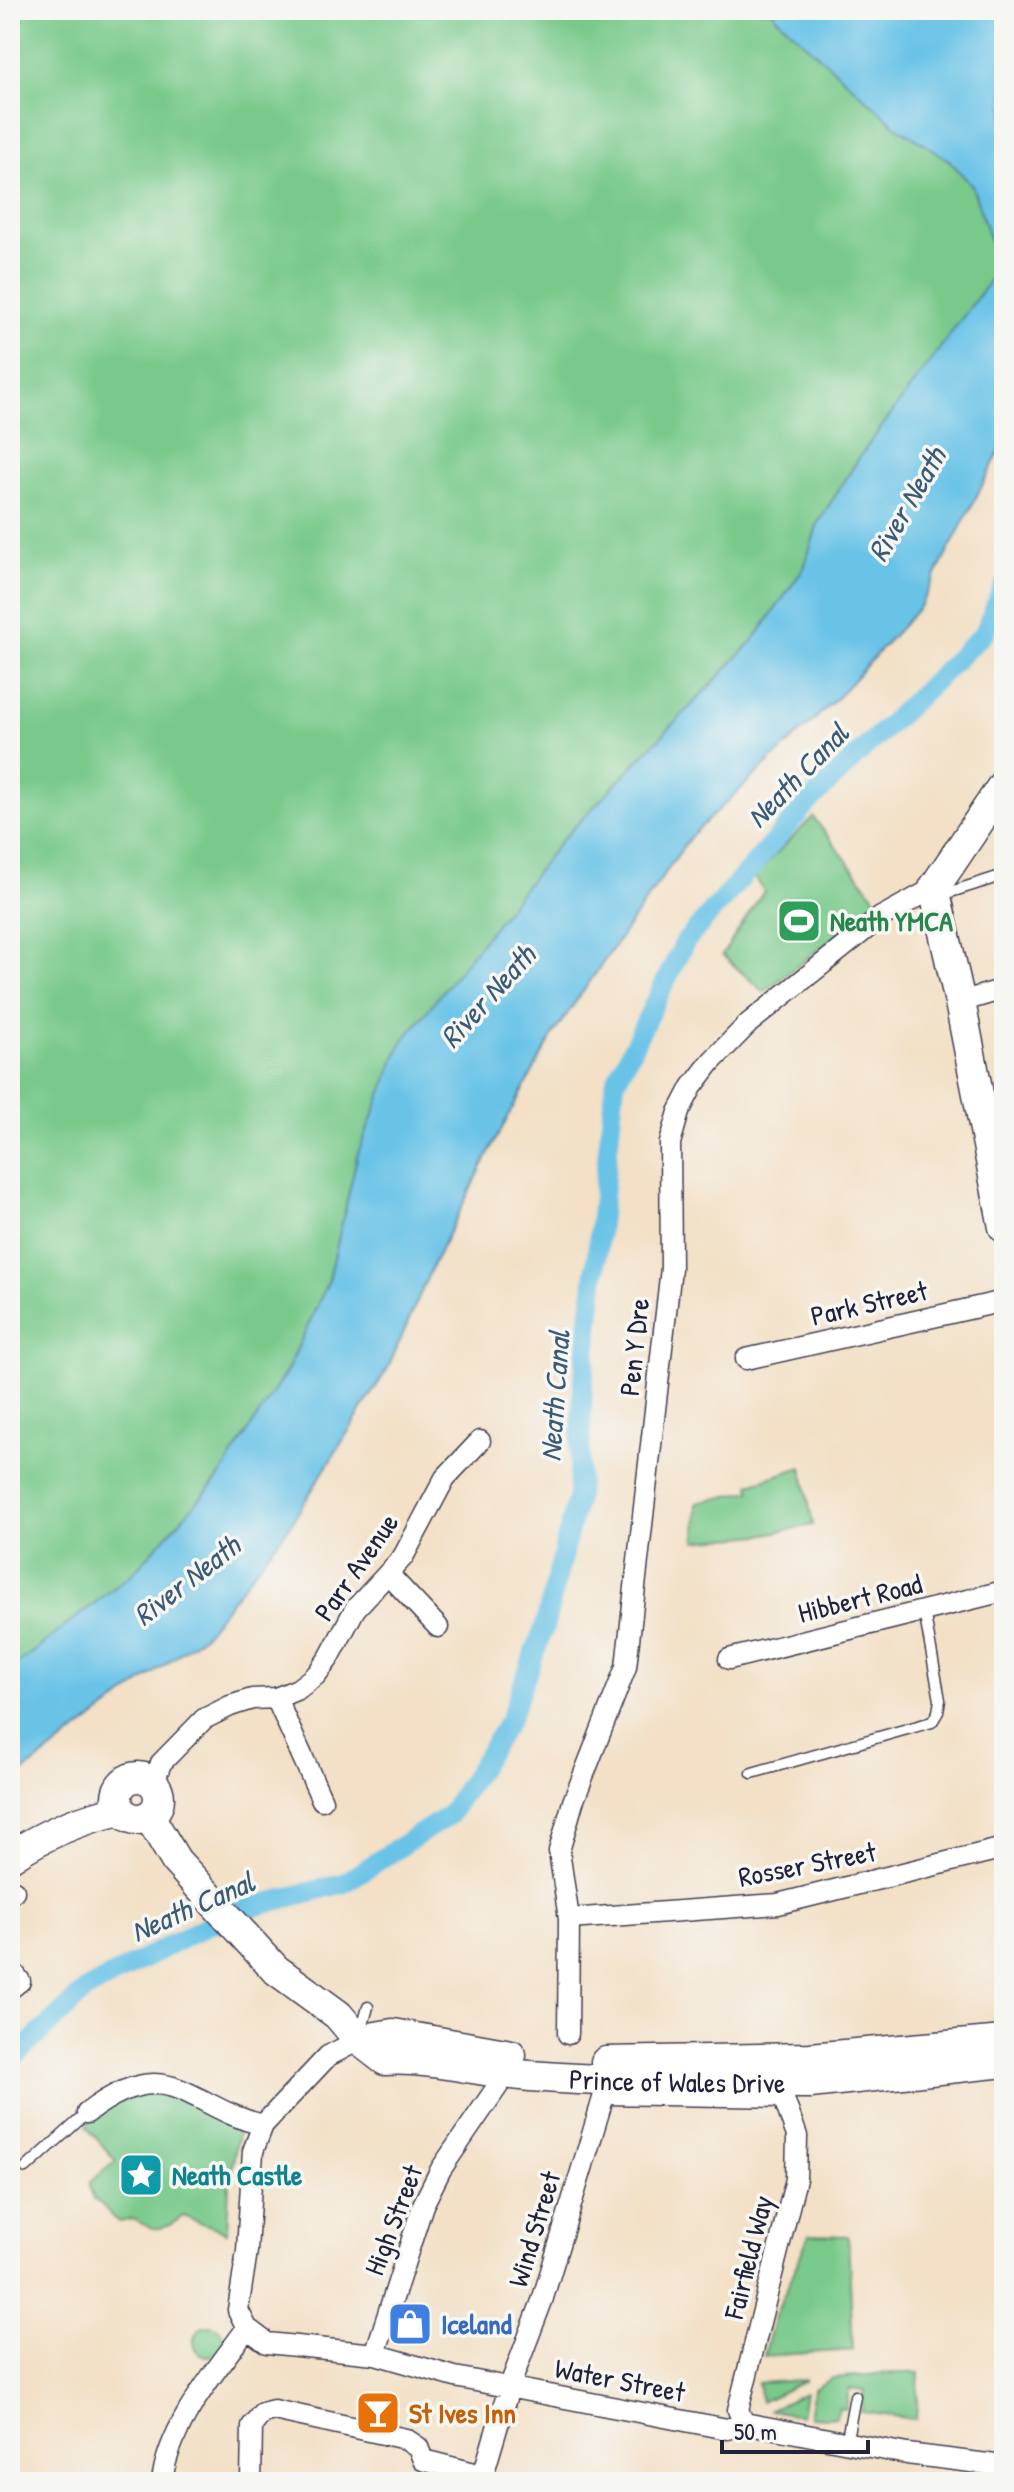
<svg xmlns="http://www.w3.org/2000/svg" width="1014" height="2492" font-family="'Patrick Hand',sans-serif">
<rect width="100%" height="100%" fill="#f6f6f2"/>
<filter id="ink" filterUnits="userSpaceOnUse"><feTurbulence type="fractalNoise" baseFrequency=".0125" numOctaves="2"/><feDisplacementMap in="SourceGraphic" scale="16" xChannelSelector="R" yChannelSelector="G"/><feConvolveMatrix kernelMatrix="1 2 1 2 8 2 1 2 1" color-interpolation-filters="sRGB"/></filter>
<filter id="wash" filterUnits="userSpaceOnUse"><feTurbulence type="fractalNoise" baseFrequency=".006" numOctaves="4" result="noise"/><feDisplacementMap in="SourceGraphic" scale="32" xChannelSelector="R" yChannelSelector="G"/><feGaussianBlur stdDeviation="1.8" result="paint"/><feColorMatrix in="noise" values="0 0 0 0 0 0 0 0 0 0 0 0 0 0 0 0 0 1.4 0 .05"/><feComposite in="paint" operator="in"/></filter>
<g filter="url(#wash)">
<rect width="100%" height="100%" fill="#f3e0c6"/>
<path fill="#78c98a" stroke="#4d7662" stroke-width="2" d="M10 10H773L776 17 896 126 949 160 972 185 999 268 861 455 818 523 804 568 753 641 561 841 358 1153 329 1280 288 1369 218 1479 133 1573 10 1670Z
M813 817 879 902 764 992 722 955 764 891 754 876Z
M802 1467 813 1525 761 1535 696 1541 697 1503 751 1491 750 1484Z
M143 2092H171L234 2128 238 2134 229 2183 227 2232 183 2216C163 2232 155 2232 133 2219L120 2222C109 2216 107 2207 94 2199L89 2187 90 2182 116 2161 86 2126 109 2107Z
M809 2235 848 2236 853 2350 764 2356 774 2319Z
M194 2341a15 15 0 1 1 30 0a15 15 0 1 1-30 0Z
M890 2373H919L916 2419 861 2412 865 2391 849 2389 846 2409 839 2408 836 2418 809 2417 814 2389 833 2378Z
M806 2380 761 2402 758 2383Z
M805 2393 801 2415 770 2410Z"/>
<path fill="#69c3e7" stroke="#467291" stroke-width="2" d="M773 10H993L1004 24V443L920 606 836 699 691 836 554 1033 495 1141 434 1262 388 1368 289 1527 204 1635 10 1782V1670L133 1573 218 1479 288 1369 329 1280 358 1153 401 1044 561 841 753 641 804 568 818 523 861 455 999 268 972 185 949 160 896 126 776 17Z"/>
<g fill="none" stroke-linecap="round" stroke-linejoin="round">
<path stroke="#69c3e7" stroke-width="20" d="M10 2061 86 1990 208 1925 245 1909 344 1883 449 1815 509 1721 544 1628 578 1495 583 1385 615 1083 685 942 806 805 984 633 1004 586"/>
</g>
</g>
<g filter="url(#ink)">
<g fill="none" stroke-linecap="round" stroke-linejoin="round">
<g stroke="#413e50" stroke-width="13">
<path id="lane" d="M938 896 1004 875
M983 1112 1004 1105
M752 1773 932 1722 938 1712 940 1700 924 1611
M361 2032 368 2007
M602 2099 785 2102
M26 2168 87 2113
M846 2444 855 2396"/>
</g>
<g stroke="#413e50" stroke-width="23">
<path id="street" d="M960 1002 1004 989
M746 1359 1004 1301
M388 1574 438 1627
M729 1659 1004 1591
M276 1698 322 1800
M153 1785 161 1763 204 1719 230 1706 252 1699 276 1698 298 1689 316 1675 329 1658 355 1609 403 1557 445 1478 480 1441
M10 1894 14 1891
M569 1919 778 1904 1004 1848
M10 1968 20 1981 10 1989
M568 2034 569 1919 559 1851 573 1802 626 1667 671 1268 670 1143 679 1112 692 1087 711 1062 749 1023 881 917 934 888
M359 2040 328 2056 263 2125 253 2151 247 2251 238 2310 247 2328 267 2343 375 2354 455 2377 727 2429 744 2423 907 2454 1004 2466
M87 2113C170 2050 187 2107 263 2125
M375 2354 423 2205 441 2169 506 2074
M744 2423 738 2410 796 2179 797 2136 785 2102
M162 2482C168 2427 215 2372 247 2328
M251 2482 252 2426 262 2413 274 2410 406 2439 418 2447 423 2460 482 2475
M481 2482 509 2388 542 2301 608 2082"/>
</g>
<g stroke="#413e50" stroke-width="33">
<g id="secondary">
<path d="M1004 784 934 888 960 1002 1004 1227"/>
<circle cx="138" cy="1798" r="21"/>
<path id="s1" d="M149 1816 176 1861 275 1969 338 2015 359 2040 385 2060C433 2057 481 2072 530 2076 623 2083 716 2082 810 2083L1004 2062"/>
<path d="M10 1857C44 1834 80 1819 120 1810"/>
<path d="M359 2040 393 2034 511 2055"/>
<path d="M606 2062 810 2058 1004 2041"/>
</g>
</g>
<use href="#lane" stroke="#fff" stroke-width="10"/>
<use href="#street" stroke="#fff" stroke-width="20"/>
<use href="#secondary" stroke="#fff" stroke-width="30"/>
</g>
</g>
<defs>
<g id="stadium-square" transform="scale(2.3)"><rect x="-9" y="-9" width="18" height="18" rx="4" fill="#2e9e5b" stroke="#f6f6f2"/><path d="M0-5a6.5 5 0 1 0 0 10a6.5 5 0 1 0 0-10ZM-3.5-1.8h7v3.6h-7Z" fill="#fff"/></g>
<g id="sight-square" transform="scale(2.3)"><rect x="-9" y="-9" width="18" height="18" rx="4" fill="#0f9aa8" stroke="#f6f6f2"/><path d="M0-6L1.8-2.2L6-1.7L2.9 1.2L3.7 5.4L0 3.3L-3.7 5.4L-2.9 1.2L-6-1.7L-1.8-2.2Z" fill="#fff"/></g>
<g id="shop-square" transform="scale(2.3)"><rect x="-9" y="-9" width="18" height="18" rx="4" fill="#3f7fe0" stroke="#f6f6f2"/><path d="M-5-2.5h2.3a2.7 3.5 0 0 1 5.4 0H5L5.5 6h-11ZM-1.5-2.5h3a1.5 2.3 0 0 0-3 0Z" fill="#fff"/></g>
<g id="bar-square" transform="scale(2.3)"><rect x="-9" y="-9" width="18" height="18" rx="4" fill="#e8710a" stroke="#f6f6f2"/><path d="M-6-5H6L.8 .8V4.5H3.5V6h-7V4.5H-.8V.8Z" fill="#fff"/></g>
</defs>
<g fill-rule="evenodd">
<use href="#stadium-square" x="799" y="921"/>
<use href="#sight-square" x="141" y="2175"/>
<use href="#shop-square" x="410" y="2324"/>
<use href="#bar-square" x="378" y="2413"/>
</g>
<g text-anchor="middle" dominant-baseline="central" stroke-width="7" stroke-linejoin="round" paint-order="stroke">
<g font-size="28" font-weight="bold" fill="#27864d" stroke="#f6f6f2" text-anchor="start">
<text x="830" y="921">Neath YMCA</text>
</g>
<g font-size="28" fill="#22223b" stroke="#f6f6f2">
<text transform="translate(869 1303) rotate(-13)">Park Street</text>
<text transform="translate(634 1347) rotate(-84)">Pen Y Dre</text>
<text transform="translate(356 1567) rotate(-55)">Parr Avenue</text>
<text transform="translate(860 1598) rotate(-14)">Hibbert Road</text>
<text transform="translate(807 1864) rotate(-11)">Rosser Street</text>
<text stroke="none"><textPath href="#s1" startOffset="636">Prince of Wales Drive</textPath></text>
<text transform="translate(393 2220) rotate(-69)">High Street</text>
<text transform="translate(534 2229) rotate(-73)">Wind Street</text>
<text transform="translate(748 2257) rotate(-76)">Fairfield Way</text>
<text transform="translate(620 2380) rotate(11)">Water Street</text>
</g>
<g font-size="28" font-weight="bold" fill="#0d838f" stroke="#f6f6f2" text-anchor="start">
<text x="172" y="2175">Neath Castle</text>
</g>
<g font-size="28" font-weight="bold" fill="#366cbe" stroke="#f6f6f2" text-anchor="start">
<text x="441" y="2324">Iceland</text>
</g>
<g font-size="28" font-weight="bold" fill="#c56008" stroke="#f6f6f2" text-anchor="start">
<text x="409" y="2413">St Ives Inn</text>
</g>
<g font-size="30" font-style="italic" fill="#3b5a77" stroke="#f6f6f2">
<text transform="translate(906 504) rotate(-60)">River Neath</text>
<text transform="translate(797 775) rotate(-46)">Neath Canal</text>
<text transform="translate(487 996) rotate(-48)">River Neath</text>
<text transform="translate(554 1396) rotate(-86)">Neath Canal</text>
<text transform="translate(186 1580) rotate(-38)">River Neath</text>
<text transform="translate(192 1906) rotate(-24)">Neath Canal</text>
</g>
</g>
<rect width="1014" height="2492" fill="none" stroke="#f6f6f2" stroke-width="40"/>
<path d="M722 2440v12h146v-12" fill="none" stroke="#22223b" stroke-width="4"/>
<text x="734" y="2440" font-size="24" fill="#22223b" stroke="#f6f6f2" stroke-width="6" paint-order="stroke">50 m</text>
</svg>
